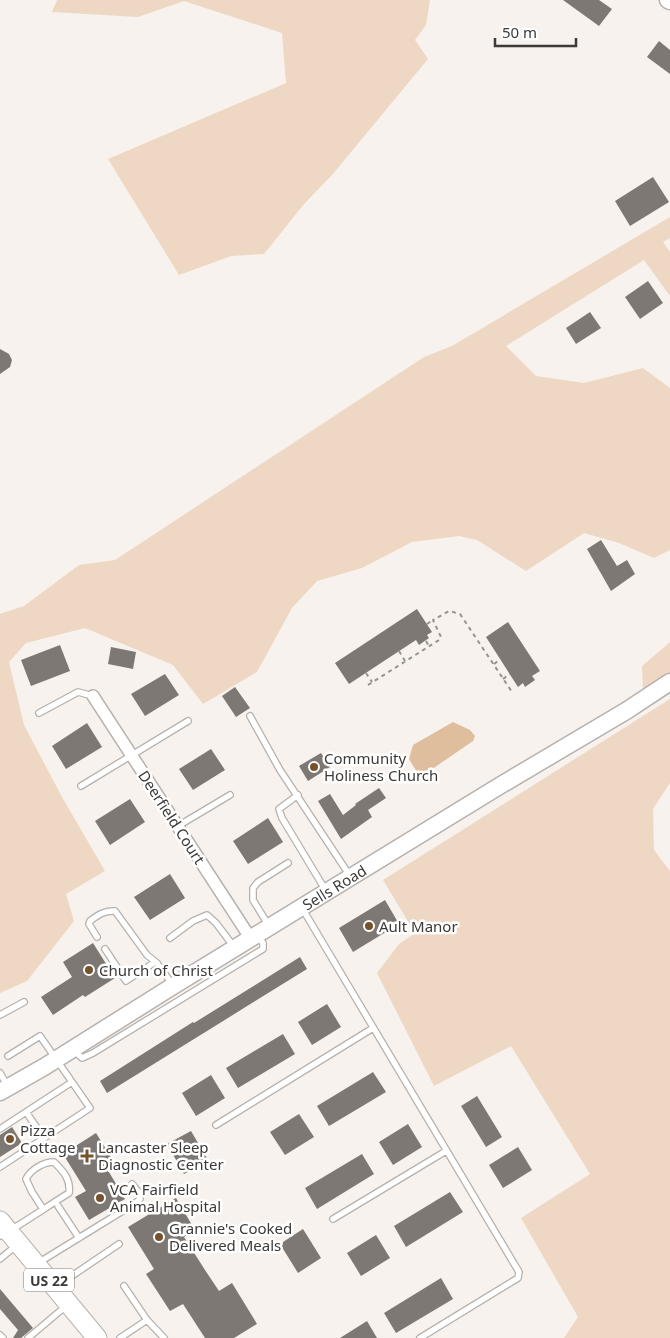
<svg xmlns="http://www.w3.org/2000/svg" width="670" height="1338" font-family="'Noto Sans',sans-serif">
<rect width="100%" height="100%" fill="#f7f2ed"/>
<path fill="#eed8c3" d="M57 0H430L426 25 415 40 428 59 332 175 304 204 264 254 231 256 179 275 108 159 286 83 282 33 184 1 138 17 52 12Z
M670 217V238L663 242 670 252V296L644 260 506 346 536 376 584 383 643 368 670 388V550L654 558 619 543 584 533 526 571 477 540 459 536 412 542 362 568 317 581 292 608 257 672 203 704 173 665 85 628 26 643 9 662 24 725 62 797 105 871 66 894 74 921 27 981 0 993V614L24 606 79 565 115 560 424 357 452 346Z
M670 642V673L643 691 642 666Z
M670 699V783L653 809 654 850 670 871V1338H564L578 1317 521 1218 590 1174 511 1046 434 1086 377 973 399 944 415 933 383 880Z"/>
<path fill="#dfbe9e" d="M453 722 470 730 475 736 473 741 422 776 417 772 409 759 413 745Z"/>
<path fill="#7d7874" d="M563 0H599L612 9 599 26Z
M659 41 670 50V74L647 57Z
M653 177 669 202 630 226 615 201Z
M648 281 663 303 640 319 625 297Z
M590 312 601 328 576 344 566 328Z
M0 349 9 354 12 360 10 367 0 374Z
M601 540 617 566 627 560 635 574 611 591 587 549Z
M417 609 432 632 427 635 429 638 419 645 416 640 349 684 335 663Z
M508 622 540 671 532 676 535 680 525 687 523 683 518 687 486 637Z
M60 645 70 671 31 686 21 660Z
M111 647 136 652 133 669 108 664Z
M165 674 179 695 145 716 131 694Z
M235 687 250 708 236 717 222 696Z
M87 723 102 747 66 769 52 746Z
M211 749 225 770 193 790 179 769Z
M321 753 330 767 308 781 299 766Z
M379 788 386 798 368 810 372 817 341 839 318 801 330 794 343 815 356 805 355 804Z
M130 799 145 822 110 845 95 821Z
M268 818 283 842 248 864 233 841Z
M170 874 185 898 150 920 134 897Z
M385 900 399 924 353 952 339 928Z
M93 943 115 978 85 997 83 995 53 1015 41 997 72 977 63 962Z
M300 957 307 969 107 1093 100 1081 193 1022 194 1023Z
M327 1004 341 1027 312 1045 298 1022Z
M283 1034 295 1054 238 1088 226 1068Z
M373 1072 386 1092 329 1126 317 1106Z
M211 1075 225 1098 196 1116 182 1093Z
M477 1096 502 1137 486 1147 461 1106Z
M299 1114 314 1137 285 1155 270 1132Z
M408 1124 422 1147 393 1165 379 1142Z
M12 1127 22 1143 0 1157V1135Z
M191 1131 208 1160 184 1174 167 1144Z
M96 1133 111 1157 103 1162 125 1199 89 1220 75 1197 86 1191 63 1154Z
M518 1147 532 1170 503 1188 489 1165Z
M362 1154 374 1174 317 1209 305 1188Z
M450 1192 463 1212 406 1247 394 1226Z
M176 1198 195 1230 184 1237 205 1270 219 1291 232 1283 257 1324 234 1338H205L183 1304 170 1311 146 1274 154 1269 128 1227Z
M303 1229 321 1258 298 1273 280 1244Z
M376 1235 390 1258 361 1276 347 1253Z
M441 1278 453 1299 396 1333 384 1313Z
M0 1289 33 1328 21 1338H13L18 1330 0 1309Z
M367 1321 377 1338H340Z"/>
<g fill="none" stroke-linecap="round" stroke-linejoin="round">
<g stroke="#b6b1ad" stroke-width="8">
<path id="lane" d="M39 713 78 692 93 696
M250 716 280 770 350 876
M81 786 188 721
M298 795 279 809 282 818 326 891
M178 826 230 795
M302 908 519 1272 518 1278 420 1338
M269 926 253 900V888L258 882 288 863
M97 937 89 924 90 921C98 915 105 910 115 911L147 955 157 963 172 984
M170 938 193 921 207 915 216 923 234 947
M105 949 126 981 155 962
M0 1015 24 1002
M73 1050 82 1058 93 1053 263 949V943L258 937
M8 1056 40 1036 72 1082
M0 1073 7 1085
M26 1112 44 1138
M216 1125 373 1028
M0 1129 72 1082 90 1108 0 1167
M58 1206 79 1238
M333 1219 446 1151
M0 1236C24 1223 46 1207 69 1193 71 1179 63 1171 54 1162 44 1162 31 1169 26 1179L32 1192 43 1209
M0 1259 17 1245
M38 1263 134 1204 140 1199V1194L132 1184
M57 1286 119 1244
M124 1286 147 1320
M0 1335 3 1338
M28 1338 66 1306
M120 1338 147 1320 164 1338"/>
</g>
<g stroke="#b6b1ad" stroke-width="14">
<path id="street" d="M93 696 251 939"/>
</g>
<g stroke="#b6b1ad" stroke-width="19">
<g id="secondary">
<path d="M668 0 670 1"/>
<path id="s1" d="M0 1092 44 1067 173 986 501 785 626 711 670 682"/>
</g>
</g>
<g stroke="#b6b1ad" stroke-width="21">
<path id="primary" d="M0 1221 97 1338"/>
</g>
<path stroke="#979490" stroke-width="2" stroke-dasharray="4 4" stroke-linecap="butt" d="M427 624 433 620
M426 641 429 646
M399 651 405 661
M494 664 501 659
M366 673 372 682
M503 679 510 674
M368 685 439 640 441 637 433 620 449 611 460 614 512 692"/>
<use href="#lane" stroke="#fff" stroke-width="5.5"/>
<use href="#street" stroke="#fff" stroke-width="11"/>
<use href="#secondary" stroke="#fff" stroke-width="16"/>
<use href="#primary" stroke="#fff" stroke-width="19"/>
</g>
<g fill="#76522c" stroke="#fff" stroke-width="2">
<circle cx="314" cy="767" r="5"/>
<circle cx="369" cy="926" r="5"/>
<circle cx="89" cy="970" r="5"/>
<circle cx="10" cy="1139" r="5"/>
<path d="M84.5 1148.5h5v5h5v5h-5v5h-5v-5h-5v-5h5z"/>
<circle cx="100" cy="1198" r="5"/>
<circle cx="159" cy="1237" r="5"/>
</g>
<g text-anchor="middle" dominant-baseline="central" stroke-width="5" stroke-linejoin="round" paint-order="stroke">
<rect fill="#fff" stroke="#767574" stroke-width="1" x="24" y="1268.5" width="50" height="23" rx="4"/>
<g font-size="14" font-weight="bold" fill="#3c3a38">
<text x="49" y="1280">US 22</text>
</g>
<g font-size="15" fill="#3c3a38" stroke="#fff" text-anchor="start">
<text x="324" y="758">Community<tspan x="324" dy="17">Holiness Church</tspan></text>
<text x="379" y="926">Ault Manor</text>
<text x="99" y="970">Church of Christ</text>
<text x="20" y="1130">Pizza<tspan x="20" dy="17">Cottage</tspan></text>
<text x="98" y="1147">Lancaster Sleep<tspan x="98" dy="17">Diagnostic Center</tspan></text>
<text x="110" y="1189">VCA Fairfield<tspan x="110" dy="17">Animal Hospital</tspan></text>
<text x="169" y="1228">Grannie's Cooked<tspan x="169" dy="17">Delivered Meals</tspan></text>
</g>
<g font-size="15" fill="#3c3a38" stroke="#fff">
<text transform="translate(172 817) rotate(57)">Deerfield Court</text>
<text stroke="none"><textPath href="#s1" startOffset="392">Sells Road</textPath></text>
</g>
</g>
<path d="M495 38v8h81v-8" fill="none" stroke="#3c3a38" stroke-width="2.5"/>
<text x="502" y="38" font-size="15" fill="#3c3a38" stroke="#ffffff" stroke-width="4" paint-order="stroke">50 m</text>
</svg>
